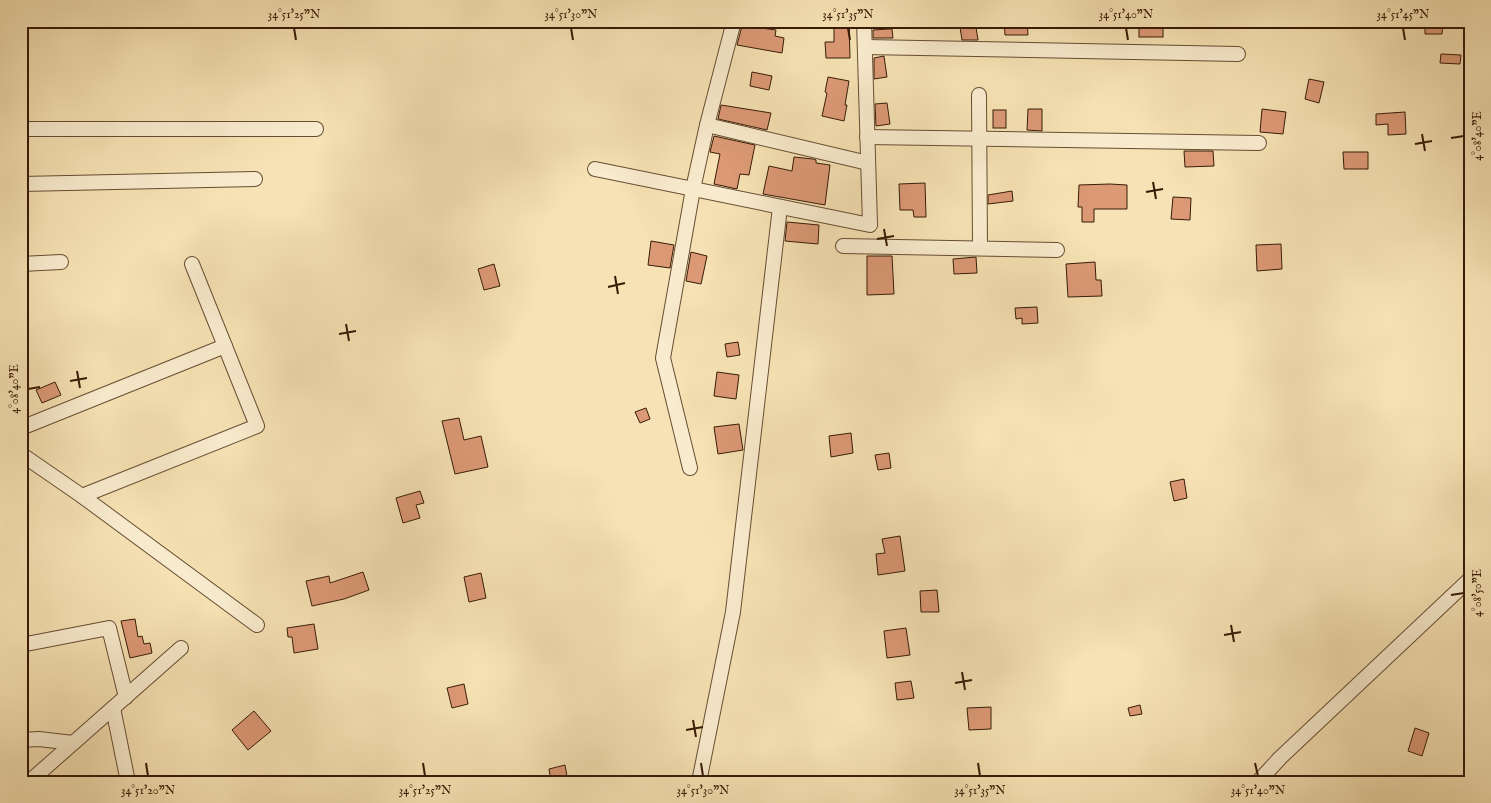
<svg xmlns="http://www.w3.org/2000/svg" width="1491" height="803" font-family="'IM FELL English',serif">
<rect width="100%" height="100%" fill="#f6e2b4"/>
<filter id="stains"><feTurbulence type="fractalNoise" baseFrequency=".004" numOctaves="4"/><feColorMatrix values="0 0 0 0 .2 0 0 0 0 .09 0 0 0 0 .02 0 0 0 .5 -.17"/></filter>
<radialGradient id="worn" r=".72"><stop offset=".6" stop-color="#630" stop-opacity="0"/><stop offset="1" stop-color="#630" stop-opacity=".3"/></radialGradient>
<!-- building -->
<g fill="#dc9976" stroke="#371b06">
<polygon points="834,21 849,21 850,58 826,58 825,42 834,42"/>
<polygon points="959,21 975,21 978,40 962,40"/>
<polygon points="1004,21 1027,21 1028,35 1005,35"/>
<rect x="1139" y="21" width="24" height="16"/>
<polygon points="1425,21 1443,21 1442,34 1425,34"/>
<polygon points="743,22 755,24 754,27 776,30 775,36 784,38 782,53 737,45"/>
<polygon points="889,29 892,29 893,38 873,38 873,30"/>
<polygon points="1441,54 1461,55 1460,64 1440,63"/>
<polygon points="884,56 887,77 874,79 874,58"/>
<polygon points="752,72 772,76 769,90 750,86"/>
<polygon points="828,77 849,81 845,105 847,105 844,121 822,116 827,93 825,92"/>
<polygon points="1309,79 1324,82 1319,103 1305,99"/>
<polygon points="887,103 890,124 876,126 875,104"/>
<polygon points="721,105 771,113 767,130 718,119"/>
<polygon points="1028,109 1042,109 1042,131 1027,130"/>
<polygon points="1262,109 1286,112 1283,134 1260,132"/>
<rect x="993" y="110" width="13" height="18"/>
<polygon points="1405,112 1406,134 1388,135 1388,124 1376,125 1376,114"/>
<polygon points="714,136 755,145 749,175 740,174 737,189 714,184 720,154 710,152"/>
<polygon points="1184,151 1213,151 1214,166 1185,167"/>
<polygon points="1343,152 1368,152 1368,169 1344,169"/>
<polygon points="794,157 813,159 816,160 816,163 830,165 825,205 763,194 769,166 792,171"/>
<polygon points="925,183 926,217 914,217 913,210 900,210 899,184"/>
<polygon points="1110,184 1127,185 1127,209 1094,209 1094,222 1082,222 1082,207 1078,207 1079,185"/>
<polygon points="1012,191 1013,201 988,204 988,195"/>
<polygon points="1173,197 1191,198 1190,220 1171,219"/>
<polygon points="787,222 819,225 818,244 785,241"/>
<polygon points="651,241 674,245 670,268 648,265"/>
<polygon points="1281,244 1282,269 1257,271 1256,245"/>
<polygon points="691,252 707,256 701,284 686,281"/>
<polygon points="867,256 892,256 894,294 867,295"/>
<polygon points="976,257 977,273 954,274 953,259"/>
<polygon points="1095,262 1096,280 1101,280 1102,296 1068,297 1066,264"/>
<polygon points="494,264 500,286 484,290 478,269"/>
<polygon points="1037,307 1038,323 1022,324 1022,318 1016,319 1015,308"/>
<polygon points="738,342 740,355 727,357 725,344"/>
<polygon points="717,372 739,375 736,399 714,396"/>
<polygon points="55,382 61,395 42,403 36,390"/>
<polygon points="646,408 650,419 640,423 635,412"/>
<polygon points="459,418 464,440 481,436 488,467 455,474 442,421"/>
<polygon points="739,424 743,450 718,454 714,427"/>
<polygon points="851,433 853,453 831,457 829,436"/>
<polygon points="889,453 891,468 878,470 875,455"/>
<polygon points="1184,479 1187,498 1174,501 1170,482"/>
<polygon points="420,491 424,503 416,505 420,518 403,523 396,498"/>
<polygon points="900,536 905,571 878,575 876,554 885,553 882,539"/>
<polygon points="363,572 369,590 344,599 312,606 306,581 329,576 330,583"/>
<polygon points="481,573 486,598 469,602 464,577"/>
<polygon points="937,590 939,612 921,612 920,591"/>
<polygon points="135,619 138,637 142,636 144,644 150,643 152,653 130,658 121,621"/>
<polygon points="314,624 318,649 294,653 292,637 288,637 287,628"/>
<polygon points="906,628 910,655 887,658 884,631"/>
<polygon points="911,681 914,698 897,700 895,683"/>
<polygon points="464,684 468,704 452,708 447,688"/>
<polygon points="1140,705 1142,714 1130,716 1128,708"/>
<polygon points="991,707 991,729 969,730 967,708"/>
<polygon points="254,711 271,731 248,750 232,730"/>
<polygon points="1415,728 1429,733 1422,756 1408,751"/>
<polygon points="565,765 568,782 551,782 549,769"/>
</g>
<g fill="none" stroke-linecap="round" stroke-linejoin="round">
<defs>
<g id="minor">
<polyline points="865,47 1238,54"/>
<polyline points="979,95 980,248"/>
<polyline points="707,125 868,163"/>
<polyline points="21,129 316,129"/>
<polyline points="867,137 1259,143"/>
<polyline points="595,169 870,225 864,21"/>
<polyline points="21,184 255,179"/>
<polyline points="843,246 1057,250"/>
<polyline points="21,264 61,262"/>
<polyline points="21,428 225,346"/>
<polyline points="21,454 82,496 257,625"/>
<polyline points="690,468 663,358 693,189 707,125 734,21"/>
<polyline points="82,496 257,426 192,264"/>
<polyline points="21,645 109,628 126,697"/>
<polyline points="113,708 128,782"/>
<polyline points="21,740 39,739 73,743"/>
<polyline points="29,782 181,648"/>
<polyline points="699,782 733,612 780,207"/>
<polyline points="1258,782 1280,758 1470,579"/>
</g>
</defs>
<!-- minor casing -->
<use href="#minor" stroke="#674d32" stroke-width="16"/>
<!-- minor -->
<use href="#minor" stroke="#f9ecce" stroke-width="14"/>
</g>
<!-- ticks -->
<path fill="none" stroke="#371b06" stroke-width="2" d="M294 28 296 40M571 28 573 40M848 28 850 40M1126 28 1128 40M1403 28 1405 40M1422 134 1425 151M1451 138 1464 136M1415 144 1432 141M1153 182 1156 199M1146 192 1163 189M884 229 887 246M877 239 894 236M615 276 618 294M608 287 625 283M346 324 349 341M339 334 356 331M77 371 80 388M70 381 87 378M28 389 40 387M1451 595 1464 593M1231 625 1234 642M1224 635 1241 632M962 672 965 690M955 683 972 680M693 720 696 737M686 730 703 727M146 763 148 776M423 763 425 776M701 763 703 776M978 763 980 776M1255 763 1258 776"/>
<!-- margin -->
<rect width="1491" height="803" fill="none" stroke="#f6e2b4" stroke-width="55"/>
<rect x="28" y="28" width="1436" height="748" fill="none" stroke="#371b06" stroke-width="2"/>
<g font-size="12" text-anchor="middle" fill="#371b06">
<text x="294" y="18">34°51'25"N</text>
<text x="571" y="18">34°51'30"N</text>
<text x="848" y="18">34°51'35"N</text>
<text x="1126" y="18">34°51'40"N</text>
<text x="1403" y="18">34°51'45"N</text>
<text transform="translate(1477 136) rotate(-90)" y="4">4°08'40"E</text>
<text transform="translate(14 389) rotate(-90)" y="4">4°08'40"E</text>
<text transform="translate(1477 593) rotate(-90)" y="4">4°08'50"E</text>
<text x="148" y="794">34°51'20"N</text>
<text x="425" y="794">34°51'25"N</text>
<text x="703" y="794">34°51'30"N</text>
<text x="980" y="794">34°51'35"N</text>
<text x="1258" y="794">34°51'40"N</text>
</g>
<rect width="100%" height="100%" filter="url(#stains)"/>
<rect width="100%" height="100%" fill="url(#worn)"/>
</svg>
